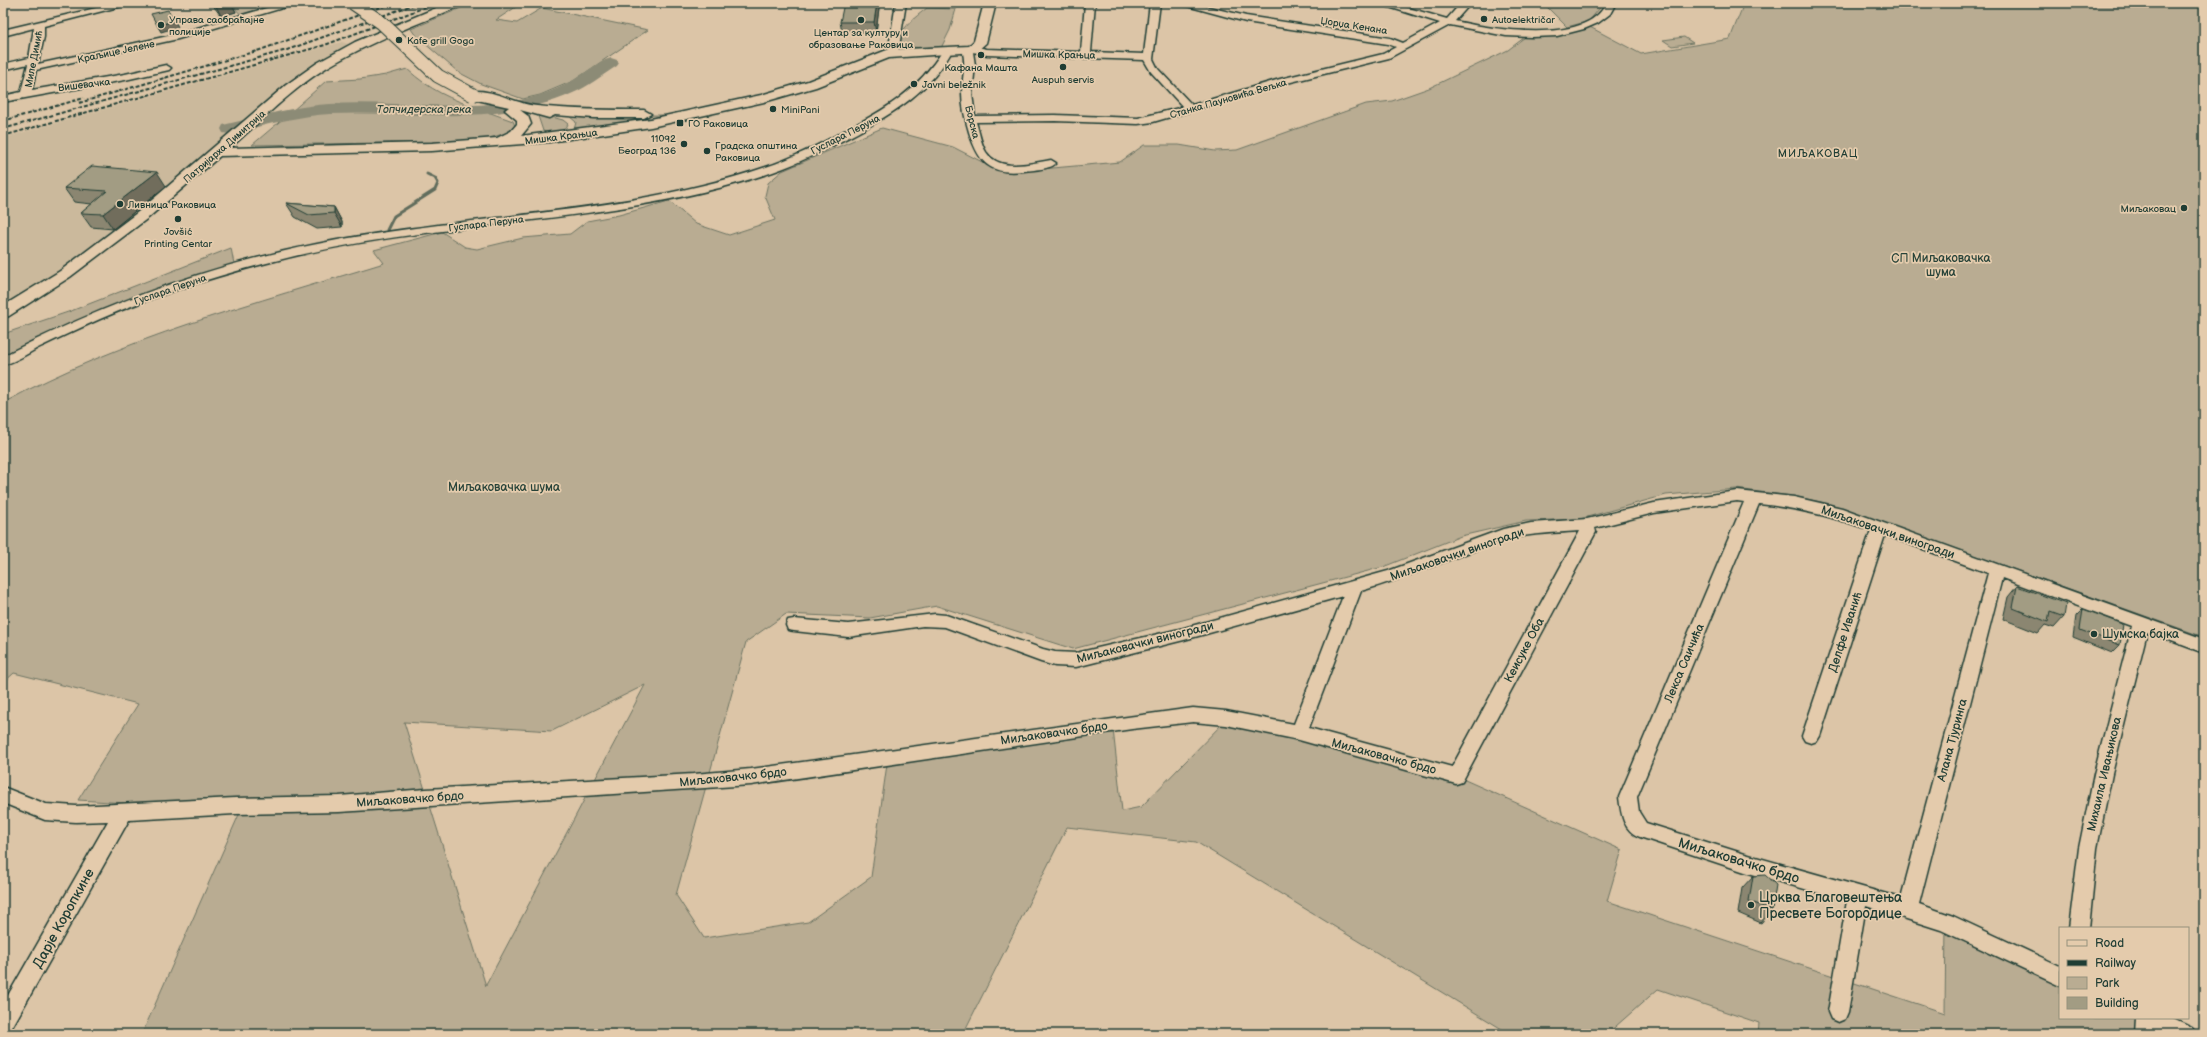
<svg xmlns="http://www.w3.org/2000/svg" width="2207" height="1037" font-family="'Balsamiq Sans',sans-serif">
<rect width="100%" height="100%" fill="#dcc5a7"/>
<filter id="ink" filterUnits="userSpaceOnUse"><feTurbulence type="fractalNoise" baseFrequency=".025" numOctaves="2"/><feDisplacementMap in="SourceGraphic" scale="8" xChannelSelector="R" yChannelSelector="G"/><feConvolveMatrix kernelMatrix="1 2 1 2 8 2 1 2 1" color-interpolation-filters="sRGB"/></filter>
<g filter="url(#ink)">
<!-- built -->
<polygon fill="#cbb99c" points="342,42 348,44 301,76 125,224 3,308 3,138"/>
<!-- green -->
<g fill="#b9ac92" stroke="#6c7463" fill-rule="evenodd">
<polygon points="239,3 251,5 268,3 273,9 243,17 232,5"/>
<polygon points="473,3 522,3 496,20 517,23 542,8 648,30 573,81 540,95 523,99 481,84 458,72 416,36 411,29"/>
<polygon points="1557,3 1604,3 1589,21 1567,27 1547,7 1560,6"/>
<path d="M1744 3H2204V637L1831 504 1792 496 1736 489 1666 495 1580 519 1526 521 1461 536 1383 567 1073 649 937 606 870 618 786 614 746 642 676 895 704 938 808 922 871 877 888 757 1113 729 1122 811 1141 807 1226 720 1456 776 1622 850 1607 901 1945 1013 1946 923 2060 975V1018H2156L2191 1034H1758L1759 1023 1658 989 1607 1034H1510L1196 842 1067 827 963 1034H142L241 810 78 800 138 704 14 673 3 683V403C122 338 255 303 384 263L374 250 442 232 465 247 477 249 523 238 570 234 587 221 619 215 669 201 696 224 729 235 775 220 765 196 768 183 782 171 882 128 953 147 994 168 1008 172 1120 162 1144 145H1179L1215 151 1237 150 1366 104 1392 101 1429 88 1508 50 1525 37 1569 33 1588 26 1641 54 1730 39ZM645 685 486 985V986L404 722 552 731Z"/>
<path d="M927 8 956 9 950 30 941 48 900 47 897 44C901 28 914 18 927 8Z"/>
<polygon points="1684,37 1693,43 1672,46 1663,40"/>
<path d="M407 69C430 90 450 99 480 109L343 108 291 112 326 81 360 79 386 75Z"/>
<polygon points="329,111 485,111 513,121 515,126 506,133 490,138 443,142 252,145 285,117"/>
<path d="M537 113 563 120 568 124C565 134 551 135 543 131Z"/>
<polygon points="569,116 664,115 664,116 574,130 576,122"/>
<path d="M231 248 234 264C156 290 76 316 3 356V335L9 332 71 311Z"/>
</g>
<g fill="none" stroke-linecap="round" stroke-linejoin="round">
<!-- stream -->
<polyline stroke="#606c5c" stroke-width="3" points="387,230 394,216 435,190 438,183 435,178 427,174"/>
<!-- river -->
<path fill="#8c8b76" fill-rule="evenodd" d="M611 58 617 60 619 63 617 66C602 75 588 87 573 93 495 128 412 110 330 114 296 116 262 126 229 134L223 133 221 129 223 125C258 117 294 106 330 104 390 101 449 110 509 102 530 99 553 92 572 81 584 74 597 62 611 58Z"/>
<defs>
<g id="minor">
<polygon points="117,3 134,3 44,26 44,37 38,64 173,35 284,3 299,3 178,39 36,70 32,90 125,74 166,65 171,68 169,70 125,80 3,102 3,96 21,92 28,64 3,70 3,64 29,58 34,28 3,36 3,30"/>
<polygon points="896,3 906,3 898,53 893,56 888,53"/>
<path d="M1085 3H1095L1091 52 1144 54 1150 3H1160L1153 59 1158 69 1192 105 1280 79 1383 54 1396 47 1388 44 1246 22 1176 3H1192L1246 16 1390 38 1403 43 1440 23 1376 3H1391L1447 19 1461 3H1471L1455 21C1490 29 1588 46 1606 3H1616L1610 14 1598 23 1584 29 1557 36 1532 37 1506 36 1450 25 1389 58 1287 83 1153 122 1138 124 1055 121 976 122C979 131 981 144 986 152 1000 173 1031 163 1051 160L1056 163C1052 169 1032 170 1024 171 989 175 979 163 969 132 965 119 962 106 962 93 962 78 967 64 962 50L972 46 987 49 1081 52ZM973 52 987 55 1144 60 1151 72 1183 107 1138 118 1055 115 975 116 972 94 975 65Z"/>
<path d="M947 48 952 51C931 90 895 112 857 133 830 147 802 162 773 172 612 227 438 218 275 261 215 276 156 295 100 319 80 328 60 337 40 347 28 353 16 362 3 365V356C103 305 207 266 317 244 465 214 622 216 766 167 793 158 819 145 844 131 887 109 917 91 944 49Z"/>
<path d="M1737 491 1794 497 1842 508 2204 639V653L2147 632 2112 774 2097 848 2089 928H2069L2079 848 2094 774 2132 626 2002 578 1919 904 1953 916 2060 966V986L1941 930 1866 906 1848 1012 1845 1019 1838 1022 1831 1019 1828 1012 1847 901 1745 872 1640 837C1623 831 1621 813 1619 797L1744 502 1737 501 1654 513 1595 528 1596 532 1462 782 1456 784 1299 740 1226 725 1193 722 1132 729 751 785 339 812 235 814 129 820 10 1031 3 1034V1004L108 821 76 822 45 820 3 803V787L46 804 76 806 235 798 339 796 426 789 694 774 751 769 1193 708 1226 711 1294 724 1343 596 1184 640 1076 667 1055 666 1041 662 945 627 923 626 848 637 794 631 788 630 786 625 788 620 794 619 848 624 935 614 946 615 1043 649 1055 652 1076 653 1184 628 1388 571 1503 529 1531 523 1587 519 1654 503ZM1759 504C1798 508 1834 517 1871 530L1802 736 1805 741 1811 743 1817 741 1820 736 1885 535 1988 573 1901 898 1745 854 1646 823 1639 812 1637 797ZM1580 531 1452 767 1309 728 1361 591C1410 577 1456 555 1505 540 1529 533 1555 533 1580 531Z"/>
<polygon points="2135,1018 2173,1018 2192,1027 2195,1034 2161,1034 2155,1031 2154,1034 2134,1034"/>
</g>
<path id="major" d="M448 3H464L462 5C416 25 369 42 326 68 291 90 261 121 230 148L432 143 497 138 511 131 517 124V120L505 110 509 107 468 98 467 95 468 92C491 87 515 104 537 106 572 110 608 110 644 110L651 114 644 118H594L555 115 549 118 520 110 528 116 531 124 521 136 651 119 761 95 808 81 887 50 969 46 974 41 984 3H996L986 43 976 52 889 58 816 87 764 102 651 127 549 142 432 151 220 156 148 218 70 277 9 316 3 318V306L60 271 138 212 286 85 317 63 355 42Z"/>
</defs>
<!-- minor casing -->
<use href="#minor" stroke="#1f3d34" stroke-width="3"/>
<!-- major casing -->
<use href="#major" stroke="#1f3d34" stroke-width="3"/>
<!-- minor -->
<use href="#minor" fill="#e4cbac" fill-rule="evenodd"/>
<!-- major -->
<use href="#major" fill="#e4cbac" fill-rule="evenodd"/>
<!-- rail -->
<g stroke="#1f3d34" stroke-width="2" stroke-dasharray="4 2" stroke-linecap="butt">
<polyline points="79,103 260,50 393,3"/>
<polyline points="3,121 84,98"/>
<polyline points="3,129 287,50 418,3"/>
<polyline points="3,136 325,45 436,3"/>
</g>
<defs>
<polyline id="major-bridge" points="353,3 382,23 438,76 473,95"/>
</defs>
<!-- major-bridge casing -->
<use href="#major-bridge" stroke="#1f3d34" stroke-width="15" stroke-linecap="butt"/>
<!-- major-bridge -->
<use href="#major-bridge" stroke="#e4cbac" stroke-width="13"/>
</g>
<!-- wall -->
<g fill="#8b8671" stroke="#1f3d34">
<polygon points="211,3 231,3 236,12 221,16"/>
<polygon points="879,8 876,32 842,32 840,22"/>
<polygon points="166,186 113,229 91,227 81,213 92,204 74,202 64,188"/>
<polygon points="286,203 334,207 342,222 342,227 317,229 295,217"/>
<polygon points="2017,586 2064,617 2054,628 2045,625 2038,633 2003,619 2008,597"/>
<polygon points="2083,609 2120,645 2112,653 2073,637 2076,616"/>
<polygon points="1753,876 1772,910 1761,923 1738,913 1742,888"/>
</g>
<!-- shaded-wall -->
<g fill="#716d5c" stroke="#1f3d34">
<polygon points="226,3 231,3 236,12 221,16 216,6"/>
<polygon points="877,3 878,3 879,8 876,32 874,22"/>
<polygon points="175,21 178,27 161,32 157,25"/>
<polygon points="157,172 166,186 113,229 103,214"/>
<polygon points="334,207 342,222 342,227 334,213"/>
</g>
<!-- building -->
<g fill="#a29c83" stroke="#1f3d34">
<polygon points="214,3 226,3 216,6"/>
<polygon points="844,3 877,3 874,22 840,22"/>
<polygon points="168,10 175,21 157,25 151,14"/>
<polygon points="92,166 157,172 103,214 81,213 107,191 64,188"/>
<polygon points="286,203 334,207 334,213 309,215"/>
<polygon points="2017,586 2066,604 2064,617 2050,612 2048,622 2013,608"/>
<polygon points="2083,609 2123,624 2120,645 2080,630"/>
<polygon points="1765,875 1776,885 1772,910 1749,901 1753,876"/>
</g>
</g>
<!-- markers -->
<g fill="#1f3d34" stroke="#e4cbac" stroke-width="1.5">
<circle cx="1484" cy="19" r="4"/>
<circle cx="861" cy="20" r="4"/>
<circle cx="161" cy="25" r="4"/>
<circle cx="399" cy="40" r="4"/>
<circle cx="981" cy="55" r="4"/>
<circle cx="1063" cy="67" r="4"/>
<circle cx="914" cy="84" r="4"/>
<circle cx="773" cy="109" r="4"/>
<rect x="676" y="119" width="8" height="8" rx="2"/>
<circle cx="684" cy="144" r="4"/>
<circle cx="707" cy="151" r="4"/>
<circle cx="120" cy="204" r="4"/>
<circle cx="2184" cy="208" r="4"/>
<circle cx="178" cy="219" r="4"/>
<circle cx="2094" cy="634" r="4"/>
<circle cx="1751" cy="905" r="4"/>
</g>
<g text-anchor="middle" stroke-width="3.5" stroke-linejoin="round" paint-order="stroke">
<!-- far-poi labels -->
<g font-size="10" fill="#1f3d34" stroke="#e4cbac" text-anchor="start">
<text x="169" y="23">Управа саобраћајне<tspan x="169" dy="12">полиције</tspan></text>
<text x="1492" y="23">Autoelektričar</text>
<text x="861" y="36" text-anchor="middle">Центар за културу и<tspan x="861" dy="12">образовање Раковица</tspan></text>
<text x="407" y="44">Kafe grill Goga</text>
<text x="981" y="71" text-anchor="middle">Кафана Машта</text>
<text x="1063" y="83" text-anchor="middle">Auspuh servis</text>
<text x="922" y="88">Javni beležnik</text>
<text x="781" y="113">MiniPani</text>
<text x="688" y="127">ГО Раковица</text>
<text x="676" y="142" text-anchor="end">11092<tspan x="676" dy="12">Београд 136</tspan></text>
<text x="715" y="149">Градска општина<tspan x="715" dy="12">Раковица</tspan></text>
<text x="128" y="208">Ливница Раковица</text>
<text x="2176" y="212" text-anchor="end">Миљаковац</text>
<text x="178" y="235" text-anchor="middle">Jovšić<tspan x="178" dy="12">Printing Centar</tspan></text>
</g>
<!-- far-street labels -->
<g font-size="10" fill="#1f3d34" stroke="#e4cbac">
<text transform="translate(1354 25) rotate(9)" y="4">Џорџа Кенана</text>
<text transform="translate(116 51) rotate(-12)" y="4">Краљице Јелене</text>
<text transform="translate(1059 54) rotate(1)" y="4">Мишка Крањца</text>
<text transform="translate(33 59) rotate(-79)" y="4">Миле Димић</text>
<text transform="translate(84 84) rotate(-7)" y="4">Вишевачка</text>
<text transform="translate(1228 98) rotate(-16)" y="4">Станка Пауновића Вељка</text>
<text transform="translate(973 122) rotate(76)" y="4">Борска</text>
<text transform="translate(845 134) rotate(-27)" y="4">Гуслара Перуна</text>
<text transform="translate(561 136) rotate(-7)" y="4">Мишка Крањца</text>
<text transform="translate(224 146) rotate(-41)" y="4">Патријарха Димитрија</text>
<text transform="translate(486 223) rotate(-7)" y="4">Гуслара Перуна</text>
<text transform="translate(170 289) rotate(-19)" y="4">Гуслара Перуна</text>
</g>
<!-- far-water labels -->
<g font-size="11" font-style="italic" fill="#2a453b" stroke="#e4cbac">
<text x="424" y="113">Топчидерска река</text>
</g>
<!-- far-neighbourhood labels -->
<g font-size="11" letter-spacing="1" fill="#1f3d34" stroke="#e4cbac">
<text x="1818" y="157">МИЉАКОВАЦ</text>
</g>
<!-- park labels -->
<g font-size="12" fill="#274339" stroke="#e4cbac">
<text x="1941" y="262">СП Миљаковачка<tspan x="1941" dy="14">шума</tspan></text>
<text x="504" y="491">Миљаковачка шума</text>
</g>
<!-- street labels -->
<g font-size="12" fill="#1f3d34" stroke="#e4cbac">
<text transform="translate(1888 532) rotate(19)" y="4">Миљаковачки виногради</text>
<text transform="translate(1457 554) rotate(-19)" y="4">Миљаковачки виногради</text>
<text transform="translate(1845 632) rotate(-72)" y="4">Делфе Иванић</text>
<text transform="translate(1145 642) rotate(-14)" y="4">Миљаковачки виногради</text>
<text transform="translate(1524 650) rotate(-62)" y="4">Кеисуке Оба</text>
<text transform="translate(1684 663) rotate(-67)" y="4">Лекса Саичића</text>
<text transform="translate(1054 733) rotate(-8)" y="4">Миљаковачко брдо</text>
<text transform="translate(1952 740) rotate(-75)" y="4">Алана Тјуринга</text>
<text transform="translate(1384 756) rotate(15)" y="4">Миљаковачко брдо</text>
<text transform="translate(2104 774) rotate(-77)" y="4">Михаила Ивањикова</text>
<text transform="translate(733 777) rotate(-6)" y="4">Миљаковачко брдо</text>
<text transform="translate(410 799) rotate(-4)" y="4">Миљаковачко брдо</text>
</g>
<!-- poi labels -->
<g font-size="12" fill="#1f3d34" stroke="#e4cbac" text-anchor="start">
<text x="2102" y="638">Шумска бајка</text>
</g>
<!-- near-street labels -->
<g font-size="14" fill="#1f3d34" stroke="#e4cbac">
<text transform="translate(1739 860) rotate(17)" y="5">Миљаковачко брдо</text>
<text transform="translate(63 918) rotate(-61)" y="5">Дарје Коропкине</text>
</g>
<!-- near-poi labels -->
<g font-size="14" fill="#1f3d34" stroke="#e4cbac" text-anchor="start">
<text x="1759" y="902">Црква Благовештења<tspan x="1759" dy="16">Пресвете Богородице</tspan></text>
</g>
</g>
<!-- margin -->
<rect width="2207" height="1037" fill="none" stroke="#e4cbac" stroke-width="16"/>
<rect x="8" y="8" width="2191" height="1021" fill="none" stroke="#1f3d34" stroke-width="1.5" filter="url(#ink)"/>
<!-- legend -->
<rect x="2059" y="927" width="130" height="92" fill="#e4cbac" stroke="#95927c"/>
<rect x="2067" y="940" width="20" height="6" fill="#e4cbac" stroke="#95927c"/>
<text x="2095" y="947" font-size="12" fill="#1f3d34">Road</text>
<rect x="2067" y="960" width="20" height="6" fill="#1f3d34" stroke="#95927c"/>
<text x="2095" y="967" font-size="12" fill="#1f3d34">Railway</text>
<rect x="2067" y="977" width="20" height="12" fill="#b9ac92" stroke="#95927c"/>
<text x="2095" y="987" font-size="12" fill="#1f3d34">Park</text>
<rect x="2067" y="997" width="20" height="12" fill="#a29c83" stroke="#95927c"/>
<text x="2095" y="1007" font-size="12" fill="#1f3d34">Building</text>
</svg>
